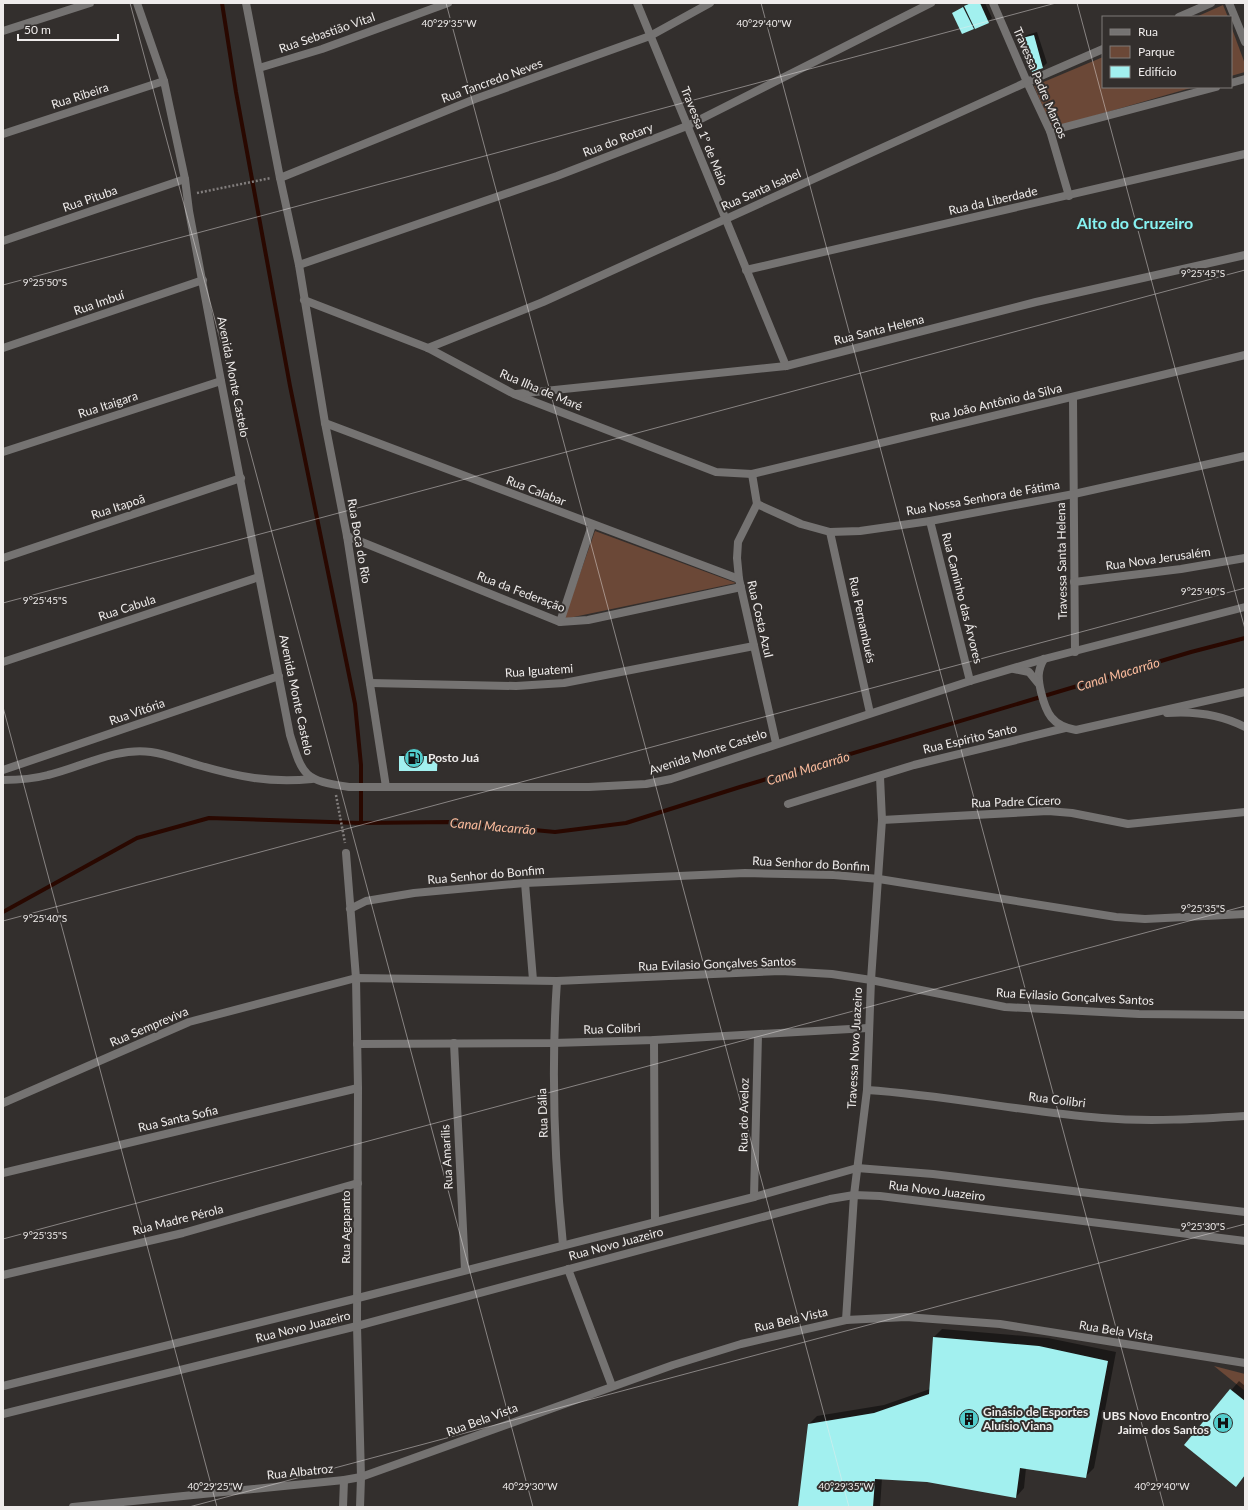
<svg xmlns="http://www.w3.org/2000/svg" width="1248" height="1510" font-family="Lato,sans-serif">
<rect width="100%" height="100%" fill="#332f2d"/>
<!-- green -->
<g fill="#6b4837">
<polygon points="1223,5 1228,17 1196,17"/>
<polygon points="1231,26 1245,64 1245,72 1231,76"/>
<polygon points="1103,57 1103,87 1194,87 1052,128 1034,86"/>
<polygon points="595,531 736,583 564,619"/>
<polygon points="1214,1366 1245,1374 1245,1391"/>
</g>
<!-- shadow -->
<g fill="#0007">
<polygon points="969,3 985,3 992,18 988,22 973,28 953,13"/>
<polygon points="1037,32 1047,63 1043,67 1033,70 1023,39 1027,35"/>
<polygon points="402,754 439,755 438,769 437,770 400,756"/>
<polygon points="942,1329 1048,1338 1116,1352 1094,1468 1085,1477 1026,1468 1024,1488 1016,1497 927,1481 882,1478 880,1507 799,1507 809,1424 817,1416 884,1405 930,1389 934,1337"/>
<polygon points="1239,1381 1245,1386 1245,1476 1236,1485 1185,1445"/>
</g>
<g fill="none" stroke-linecap="round" stroke-linejoin="round">
<!-- stream -->
<g stroke="#290800" stroke-width="4">
<polyline points="222,3 236,92 290,386 355,704 361,765 361,823"/>
<polyline points="3,912 137,838 209,818 361,823 450,822 555,832 626,823 740,787 1191,652 1245,638"/>
</g>
</g>
<!-- building -->
<g fill="#a2f0ef">
<polygon points="971,3 980,3 989,23 975,29 964,6"/>
<polygon points="963,7 974,29 962,34 952,13"/>
<polygon points="1034,35 1043,68 1032,72 1022,38"/>
<polygon points="399,756 438,756 437,771 399,771"/>
<polygon points="933,1337 1039,1346 1108,1361 1086,1478 1020,1468 1016,1498 927,1482 875,1479 873,1507 798,1507 808,1424 874,1413 929,1394"/>
<polygon points="1230,1389 1245,1401 1245,1475 1236,1487 1184,1445"/>
</g>
<g fill="none" stroke-linecap="round" stroke-linejoin="round">
<!-- path -->
<g stroke="#827e7d" stroke-width="2.5" stroke-dasharray="2 2" stroke-linecap="butt">
<polyline points="197,193 271,178"/>
<polyline points="336,795 345,843"/>
</g>
<!-- minor -->
<g stroke="#757372" stroke-width="8">
<polyline points="246,3 280,178 299,265 325,423 347,536 386,787"/>
<polyline points="637,3 786,366"/>
<polyline points="1229,3 1245,42"/>
<polyline points="3,31 90,3"/>
<polyline points="259,68 322,49 448,3"/>
<polyline points="1231,83 1245,79"/>
<polyline points="1050,131 1216,87"/>
<polyline points="3,134 164,81"/>
<polyline points="280,178 475,99 650,36 710,3"/>
<polyline points="3,241 185,179"/>
<polyline points="299,265 557,176 687,126 931,3"/>
<polyline points="746,270 1245,154"/>
<polyline points="304,300 428,348 514,394 716,472 752,474 1245,355"/>
<polyline points="3,348 203,280"/>
<polyline points="428,348 543,302 1027,82 1050,131 1069,196"/>
<polyline points="516,394 786,366 1036,302 1245,255"/>
<polyline points="1073,398 1075,652"/>
<polyline points="325,423 739,579"/>
<polyline points="3,452 221,381"/>
<polyline points="752,474 757,504 801,524 830,532 860,531 930,521 1074,494 1245,456"/>
<polyline points="757,504 738,542 737,558 739,579 776,743"/>
<polyline points="930,521 970,681"/>
<polyline points="830,532 870,713"/>
<polyline points="347,536 560,622 588,620 741,587"/>
<polyline points="3,558 241,478"/>
<polyline points="1074,582 1181,569 1245,558"/>
<polyline points="560,622 592,525"/>
<polyline points="3,662 259,577"/>
<polyline points="370,683 516,686 564,683 754,646"/>
<polyline points="3,770 279,676"/>
<path d="M3 780C18 780 33 779 48 775 82 767 116 747 151 752 167 754 183 761 198 765 239 777 269 783 312 779"/>
<polyline points="788,804 914,765 1065,728"/>
<polyline points="882,820 1048,811 1072,813 1128,824 1245,812"/>
<polyline points="346,853 356,978 358,1088 357,1326 361,1477 360,1507"/>
<polyline points="525,883 533,980"/>
<polyline points="350,909 366,901 414,893 525,883 745,873 834,875 879,879 1116,917 1145,919 1245,914"/>
<path d="M557 981C551 1069 554 1157 563 1245"/>
<polyline points="654,1040 655,1221"/>
<polyline points="454,1043 465,1270"/>
<polyline points="357,1044 553,1043 654,1040 868,1028"/>
<path d="M867 1090C946 1095 1023 1112 1102 1118 1149 1122 1198 1119 1245 1116"/>
<polyline points="3,1103 189,1022 356,978 557,981 781,971 832,974 871,980 1005,1007 1139,1014 1245,1015"/>
<polyline points="3,1173 358,1088"/>
<polyline points="754,1197 758,1035"/>
<polyline points="568,1269 612,1386"/>
<polyline points="3,1275 183,1233 358,1183"/>
<polyline points="846,1320 854,1195 867,1090 871,980 882,820 880,777"/>
<polyline points="73,1507 344,1480 361,1477 673,1365 741,1344 846,1320 906,1317 1000,1324 1245,1363"/>
<polyline points="343,1507 344,1480"/>
</g>
<!-- tertiary -->
<g stroke="#757372" stroke-width="8">
<path d="M137 3 164 81 185 179 189 211 221 381 290 735C303 777 304 780 349 787H589L646 784 671 779 970 681 1044 659 1245 607"/>
<polyline points="993,3 1027,82 1103,49"/>
<polyline points="1179,17 1211,3"/>
<path d="M1044 659C1037 671 1038 679 1041 692 1046 713 1052 726 1076 730L1245 692"/>
<polyline points="1014,669 1029,672 1038,683"/>
<path d="M1167 713C1195 711 1220 714 1245 727"/>
<polyline points="3,1386 358,1298 754,1197 857,1168 933,1174 1245,1212"/>
<polyline points="3,1414 357,1326 830,1199 854,1195 880,1196 1245,1241"/>
</g>
</g>
<!-- ticks -->
<path fill="none" stroke="#efeceb" stroke-width="1" stroke-opacity="0.45" d="M130 3 533 1507M446 3 849 1507M761 3 1164 1507M1077 3 1245 629M3 285 1056 3M3 603 1245 270M3 707 217 1507M3 921 1245 588M3 1239 1245 906M189 1507 1245 1224"/>
<!-- icons -->
<defs>
<symbol id="fuel-disc" viewBox="-11 -11 22 22"><circle r="9.5" fill="#52cdcc" stroke="#332f2d"/><path d="M-5.5-6h7V0h2V4h1.3V-2.5L3-4.5l.8-.8L6-3V5H2.5V1h-1V6h-7ZM-4.2-4.7v3.2H.2V-4.7Z" fill="#111"/></symbol>
<symbol id="building-disc" viewBox="-11 -11 22 22"><circle r="9.5" fill="#52cdcc" stroke="#332f2d"/><path d="M-4-6H4V6H1V3H-1V6H-4ZM-2.5-4.3h1.7v1.8h-1.7ZM.8-4.3h1.7v1.8H.8ZM-2.5-1h1.7V.8h-1.7ZM.8-1h1.7V.8H.8Z" fill="#111"/></symbol>
<symbol id="hospital-disc" viewBox="-11 -11 22 22"><circle r="9.5" fill="#52cdcc" stroke="#332f2d"/><path d="M-5-5h3v3.5h4V-5h3V5h-3V1.5h-4V5h-3Z" fill="#111"/></symbol>
</defs>
<g fill-rule="evenodd">
<use href="#fuel-disc" x="403" y="747" width="22" height="22"/>
<use href="#building-disc" x="958" y="1408" width="22" height="22"/>
<use href="#hospital-disc" x="1212" y="1412" width="22" height="22"/>
</g>
<g text-anchor="middle" stroke-width="4" stroke-linejoin="round" paint-order="stroke">
<!-- street labels -->
<g font-size="12" fill="#efeceb" stroke="#332f2d">
<text transform="translate(327 33) rotate(-19)" y="4">Rua Sebastião Vital</text>
<text transform="translate(492 81) rotate(-20)" y="4">Rua Tancredo Neves</text>
<text transform="translate(1040 83) rotate(67)" y="4">Travessa Padre Marcos</text>
<text transform="translate(80 96) rotate(-18)" y="4">Rua Ribeira</text>
<text transform="translate(704 136) rotate(68)" y="4">Travessa 1º de Maio</text>
<text transform="translate(618 140) rotate(-21)" y="4">Rua do Rotary</text>
<text transform="translate(761 190) rotate(-24)" y="4">Rua Santa Isabel</text>
<text transform="translate(90 199) rotate(-19)" y="4">Rua Pituba</text>
<text transform="translate(993 201) rotate(-13)" y="4">Rua da Liberdade</text>
<text transform="translate(99 303) rotate(-19)" y="4">Rua Imbuí</text>
<text transform="translate(879 330) rotate(-14)" y="4">Rua Santa Helena</text>
<text transform="translate(233 377) rotate(79)" y="4">Avenida Monte Castelo</text>
<text transform="translate(541 390) rotate(23)" y="4">Rua Ilha de Maré</text>
<text transform="translate(996 403) rotate(-13)" y="4">Rua João Antônio da Silva</text>
<text transform="translate(108 405) rotate(-18)" y="4">Rua Itaigara</text>
<text transform="translate(536 491) rotate(21)" y="4">Rua Calabar</text>
<text transform="translate(983 498) rotate(-10)" y="4">Rua Nossa Senhora de Fátima</text>
<text transform="translate(118 507) rotate(-18)" y="4">Rua Itapoã</text>
<text transform="translate(359 541) rotate(80)" y="4">Rua Boca do Rio</text>
<text transform="translate(1158 559) rotate(-8)" y="4">Rua Nova Jerusalém</text>
<text transform="translate(1062 561) rotate(-91)" y="4">Travessa Santa Helena</text>
<text transform="translate(521 592) rotate(21)" y="4">Rua da Federação</text>
<text transform="translate(962 598) rotate(76)" y="4">Rua Caminho das Árvores</text>
<text transform="translate(127 608) rotate(-18)" y="4">Rua Cabula</text>
<text transform="translate(760 619) rotate(77)" y="4">Rua Costa Azul</text>
<text transform="translate(862 620) rotate(78)" y="4">Rua Pernambués</text>
<text transform="translate(539 671) rotate(-4)" y="4">Rua Iguatemi</text>
<text transform="translate(296 695) rotate(78)" y="4">Avenida Monte Castelo</text>
<text transform="translate(137 712) rotate(-19)" y="4">Rua Vitória</text>
<text transform="translate(970 739) rotate(-13)" y="4">Rua Espírito Santo</text>
<text transform="translate(708 752) rotate(-18)" y="4">Avenida Monte Castelo</text>
<text transform="translate(1016 802) rotate(-2)" y="4">Rua Padre Cícero</text>
<text transform="translate(811 864) rotate(3)" y="4">Rua Senhor do Bonfim</text>
<text transform="translate(486 875) rotate(-5)" y="4">Rua Senhor do Bonfim</text>
<text transform="translate(717 964) rotate(-2)" y="4">Rua Evilasio Gonçalves Santos</text>
<text transform="translate(1075 997) rotate(3)" y="4">Rua Evilasio Gonçalves Santos</text>
<text transform="translate(149 1027) rotate(-23)" y="4">Rua Sempreviva</text>
<text transform="translate(612 1029) rotate(-2)" y="4">Rua Colibri</text>
<text transform="translate(855 1048) rotate(-87)" y="4">Travessa Novo Juazeiro</text>
<text transform="translate(1057 1100) rotate(7)" y="4">Rua Colibri</text>
<text transform="translate(543 1113) rotate(-92)" y="4">Rua Dália</text>
<text transform="translate(744 1115) rotate(-89)" y="4">Rua do Aveloz</text>
<text transform="translate(178 1119) rotate(-13)" y="4">Rua Santa Sofia</text>
<text transform="translate(447 1157) rotate(-93)" y="4">Rua Amarílis</text>
<text transform="translate(937 1191) rotate(7)" y="4">Rua Novo Juazeiro</text>
<text transform="translate(178 1220) rotate(-14)" y="4">Rua Madre Pérola</text>
<text transform="translate(346 1227) rotate(-90)" y="4">Rua Agapanto</text>
<text transform="translate(616 1244) rotate(-15)" y="4">Rua Novo Juazeiro</text>
<text transform="translate(791 1320) rotate(-13)" y="4">Rua Bela Vista</text>
<text transform="translate(303 1327) rotate(-14)" y="4">Rua Novo Juazeiro</text>
<text transform="translate(1116 1331) rotate(9)" y="4">Rua Bela Vista</text>
<text transform="translate(482 1420) rotate(-20)" y="4">Rua Bela Vista</text>
<text transform="translate(300 1472) rotate(-6)" y="4">Rua Albatroz</text>
</g>
<!-- poi labels -->
<g font-size="12" font-weight="bold" fill="#efeceb" stroke="#332f2d" text-anchor="start">
<text x="428" y="762">Posto Juá</text>
<text x="983" y="1416">Ginásio de Esportes<tspan x="983" dy="14">Aluísio Viana</tspan></text>
<text x="1209" y="1420" text-anchor="end">UBS Novo Encontro<tspan x="1209" dy="14">Jaime dos Santos</tspan></text>
</g>
<!-- water labels -->
<g font-size="13" font-style="italic" fill="#fcbc9d" stroke="#332f2d">
<text transform="translate(1118 674) rotate(-17)" y="5">Canal Macarrão</text>
<text transform="translate(808 768) rotate(-17)" y="5">Canal Macarrão</text>
<text transform="translate(493 826) rotate(5)" y="5">Canal Macarrão</text>
</g>
<!-- district labels -->
<g font-size="16" font-weight="bold" fill="#87f3f2" stroke="#332f2d">
<text x="1135" y="229">Alto do Cruzeiro</text>
</g>
</g>
<g font-size="10" text-anchor="middle" fill="#efeceb" stroke="#332f2d" stroke-width="4" stroke-linejoin="round" paint-order="stroke">
<text x="449" y="27">40°29'35"W</text>
<text x="764" y="27">40°29'40"W</text>
<text x="1203" y="277">9°25'45"S</text>
<text x="45" y="286">9°25'50"S</text>
<text x="1203" y="595">9°25'40"S</text>
<text x="45" y="604">9°25'45"S</text>
<text x="1203" y="912">9°25'35"S</text>
<text x="45" y="922">9°25'40"S</text>
<text x="1203" y="1230">9°25'30"S</text>
<text x="45" y="1239">9°25'35"S</text>
<text x="215" y="1490">40°29'25"W</text>
<text x="530" y="1490">40°29'30"W</text>
<text x="846" y="1490">40°29'35"W</text>
<text x="1162" y="1490">40°29'40"W</text>
</g>
<!-- border -->
<rect width="1248" height="1510" fill="none" stroke="#efeceb" stroke-width="8"/>
<!-- legend -->
<rect x="1102" y="16" width="130" height="72" fill="#332f2d" stroke="#7e7b79"/>
<rect x="1110" y="29" width="20" height="6" fill="#757372" stroke="#7e7b79"/>
<text x="1138" y="36" font-size="12" fill="#efeceb">Rua</text>
<rect x="1110" y="46" width="20" height="12" fill="#6b4837" stroke="#7e7b79"/>
<text x="1138" y="56" font-size="12" fill="#efeceb">Parque</text>
<rect x="1110" y="66" width="20" height="12" fill="#a2f0ef" stroke="#7e7b79"/>
<text x="1138" y="76" font-size="12" fill="#efeceb">Edifício</text>
<!-- scale -->
<path d="M18 34v6h100v-6" fill="none" stroke="#efeceb" stroke-width="2"/>
<text x="24" y="34" font-size="12" fill="#efeceb" stroke="#332f2d" stroke-width="3" paint-order="stroke">50 m</text>
</svg>
